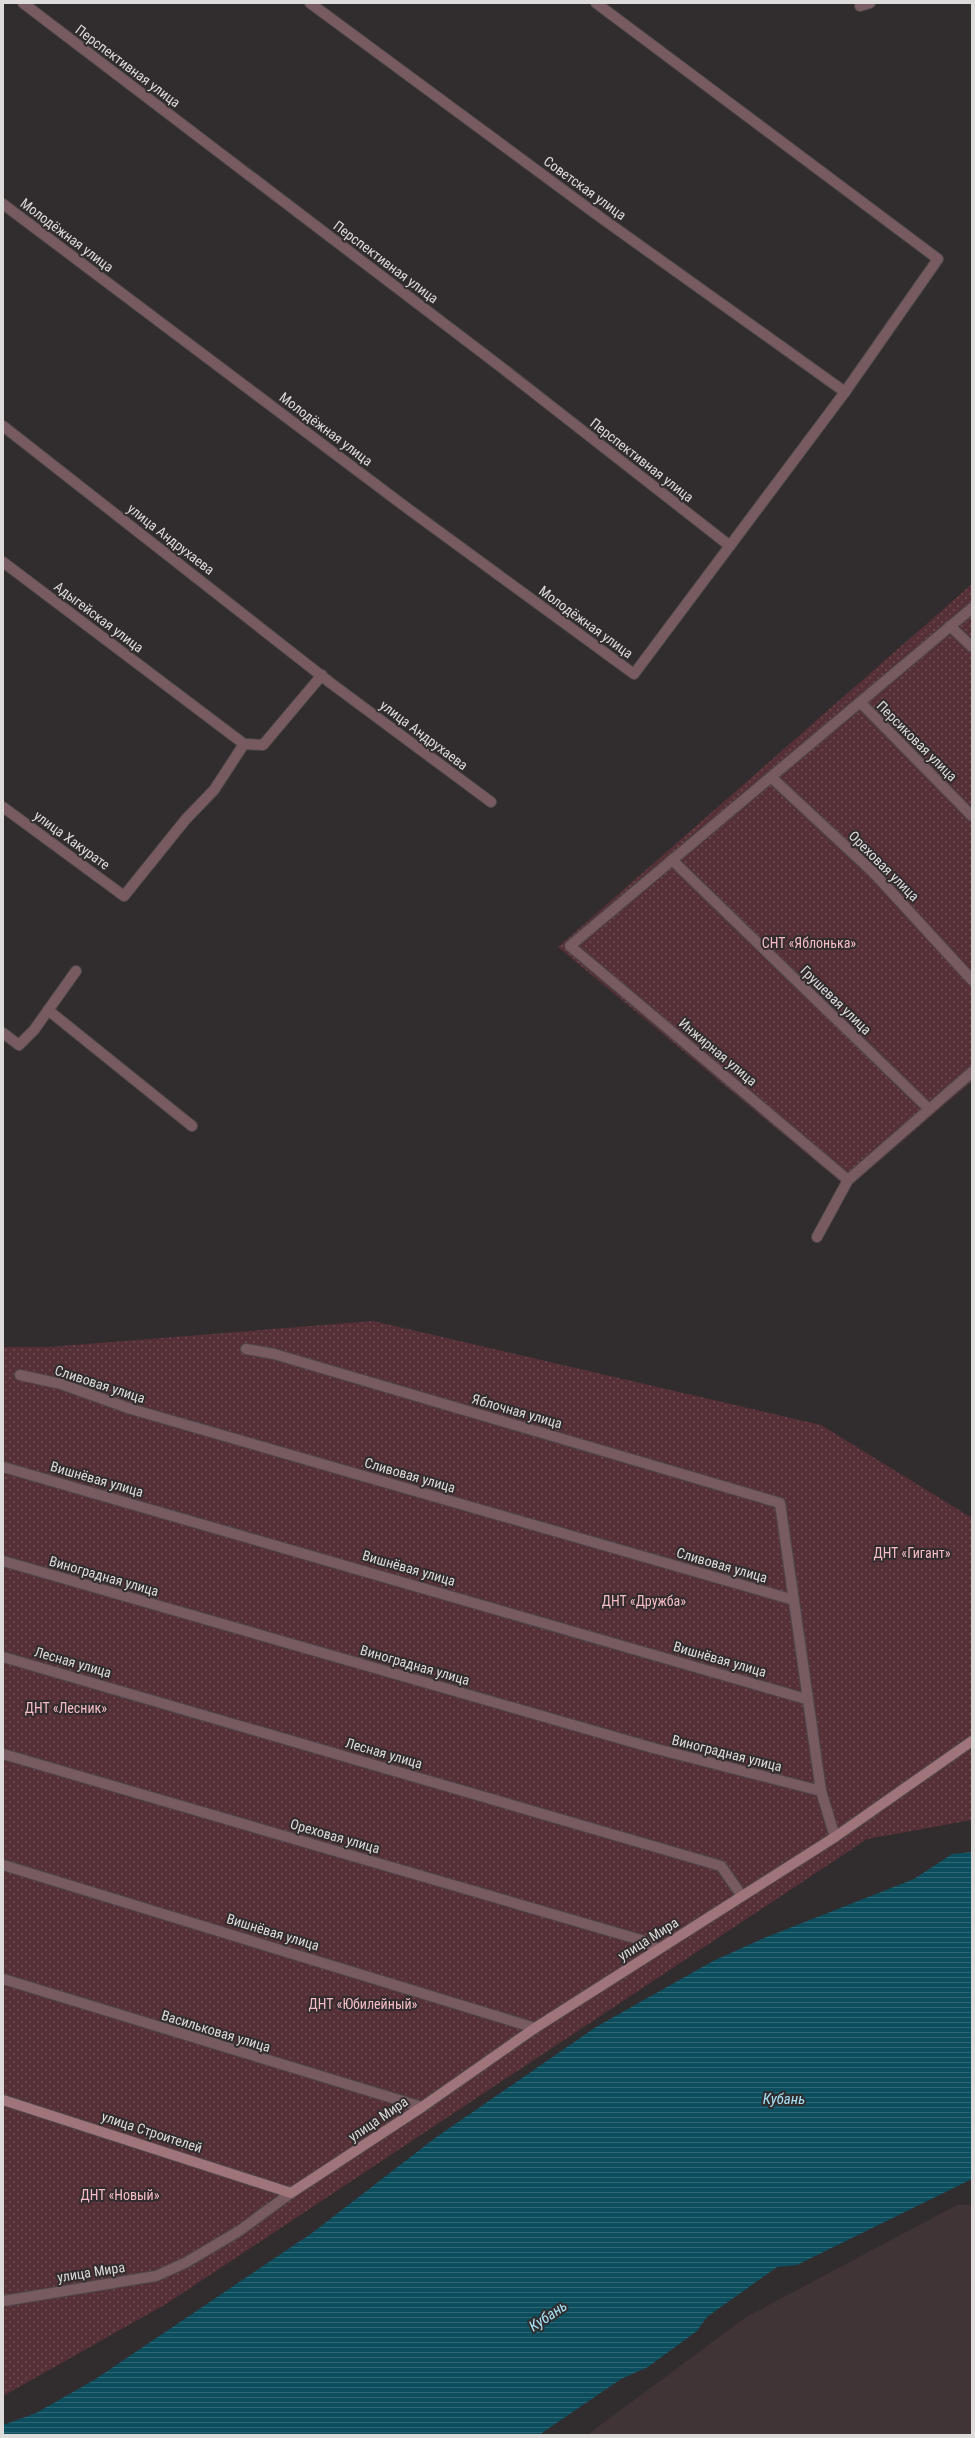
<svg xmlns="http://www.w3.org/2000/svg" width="975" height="2438" font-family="'Roboto Condensed',sans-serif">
<defs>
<pattern id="garden-dots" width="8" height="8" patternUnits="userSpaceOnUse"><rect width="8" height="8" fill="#563037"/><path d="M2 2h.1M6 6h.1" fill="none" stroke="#6e4d53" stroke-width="1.8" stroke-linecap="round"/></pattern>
<pattern id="water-rules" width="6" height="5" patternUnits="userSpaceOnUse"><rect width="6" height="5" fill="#0c4d5e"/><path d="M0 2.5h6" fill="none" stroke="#2f6674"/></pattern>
</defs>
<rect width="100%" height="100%" fill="#312c2d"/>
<!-- built -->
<polygon fill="#403436" points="957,2205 972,2205 972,2435 587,2435 746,2317"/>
<!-- garden -->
<g fill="url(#garden-dots)">
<polygon points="972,584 972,1081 848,1188 558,947"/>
<polygon points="373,1321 821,1425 972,1518 972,1820 867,1839 166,2304 3,2396 3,1347 49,1347"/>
</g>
<!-- water -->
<polygon fill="url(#water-rules)" points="972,1852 972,2179 797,2265 777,2267 707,2317 697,2331 648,2367 621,2379 539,2435 3,2435 3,2425 36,2413 94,2380 312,2233 435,2138 596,2027 713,1961 764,1938 914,1879 952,1854"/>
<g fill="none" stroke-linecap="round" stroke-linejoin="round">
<defs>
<g id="street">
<polyline points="23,3 501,367 730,546"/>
<polyline points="310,3 600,217 845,392"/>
<polyline points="860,6 870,3"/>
<polyline points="3,204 407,508 634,674 845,392 938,259 596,3"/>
<polyline points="3,426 332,684 491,802"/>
<polyline points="3,562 244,744 214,790 186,819 124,896 3,807"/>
<polyline points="950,626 972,647"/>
<polyline points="860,702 972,816"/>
<polyline points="244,744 263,745 322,675"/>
<polyline points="771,777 873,872 972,980"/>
<polyline points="672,860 929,1109"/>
<polyline points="48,1010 192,1126"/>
<polyline points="3,1033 19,1045 34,1030 76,971"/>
<polyline points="848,1180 570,946 972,608"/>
<polyline points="817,1237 848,1180 972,1072"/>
<polyline points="246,1349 274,1354 780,1503 821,1791 835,1837"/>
<polyline points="20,1375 61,1384 131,1409 794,1600"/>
<polyline points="3,1467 806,1699"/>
<polyline points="3,1561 653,1748 821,1791"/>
<polyline points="3,1657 721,1866 742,1896"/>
<polyline points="3,1754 641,1940 658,1949"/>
<polyline points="3,1865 535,2028"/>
<polyline points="3,1979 422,2107"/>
<polyline points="3,2301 156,2276 185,2263 239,2231 291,2193"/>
</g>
<polyline id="secondary" points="3,2100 291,2193 422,2107 535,2028 835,1837 972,1741"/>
</defs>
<!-- street casing -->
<use href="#street" stroke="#4d4849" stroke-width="12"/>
<!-- secondary casing -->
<use href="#secondary" stroke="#4d4849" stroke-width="12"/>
<!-- street -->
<use href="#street" stroke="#775b60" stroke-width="10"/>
<!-- secondary -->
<use href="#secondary" stroke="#a0747b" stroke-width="10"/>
</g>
<g text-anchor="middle" stroke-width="4" stroke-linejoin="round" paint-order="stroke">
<!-- street labels -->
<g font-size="14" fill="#dedbdb" stroke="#312c2d">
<text transform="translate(128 66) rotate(37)" y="5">Перспективная улица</text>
<text transform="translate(585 188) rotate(36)" y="5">Советская улица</text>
<text transform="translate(67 235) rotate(37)" y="5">Молодёжная улица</text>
<text transform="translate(386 262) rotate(37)" y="5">Перспективная улица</text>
<text transform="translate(326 429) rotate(37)" y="5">Молодёжная улица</text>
<text transform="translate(642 460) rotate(38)" y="5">Перспективная улица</text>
<text transform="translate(171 539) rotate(38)" y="5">улица Андрухаева</text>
<text transform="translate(99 617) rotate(37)" y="5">Адыгейская улица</text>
<text transform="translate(586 622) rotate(36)" y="5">Молодёжная улица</text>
<text transform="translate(424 735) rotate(37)" y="5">улица Андрухаева</text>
<text transform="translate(917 741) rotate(45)" y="5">Персиковая улица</text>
<text transform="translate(72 840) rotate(36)" y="5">улица Хакурате</text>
<text transform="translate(884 866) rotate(45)" y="5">Ореховая улица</text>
<text transform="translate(836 1000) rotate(44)" y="5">Грушевая улица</text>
<text transform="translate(718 1052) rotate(40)" y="5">Инжирная улица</text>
<text transform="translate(100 1384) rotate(18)" y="5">Сливовая улица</text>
<text transform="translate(517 1411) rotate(16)" y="5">Яблочная улица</text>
<text transform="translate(410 1475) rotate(16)" y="5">Сливовая улица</text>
<text transform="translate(97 1479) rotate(16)" y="5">Вишнёвая улица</text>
<text transform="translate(722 1565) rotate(16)" y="5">Сливовая улица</text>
<text transform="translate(409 1568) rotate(16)" y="5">Вишнёвая улица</text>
<text transform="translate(104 1576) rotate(16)" y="5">Виноградная улица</text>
<text transform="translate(720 1659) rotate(16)" y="5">Вишнёвая улица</text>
<text transform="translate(73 1662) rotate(16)" y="5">Лесная улица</text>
<text transform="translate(415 1665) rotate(16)" y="5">Виноградная улица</text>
<text transform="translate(384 1753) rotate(16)" y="5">Лесная улица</text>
<text transform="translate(727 1753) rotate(14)" y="5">Виноградная улица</text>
<text transform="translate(335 1836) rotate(16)" y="5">Ореховая улица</text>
<text transform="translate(273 1932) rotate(17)" y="5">Вишнёвая улица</text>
<text transform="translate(648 1939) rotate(-32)" y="5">улица Мира</text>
<text transform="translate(216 2031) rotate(17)" y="5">Васильковая улица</text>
<text transform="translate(378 2119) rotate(-34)" y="5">улица Мира</text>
<text transform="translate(152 2132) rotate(18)" y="5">улица Строителей</text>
<text transform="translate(91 2272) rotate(-9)" y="5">улица Мира</text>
</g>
<!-- park labels -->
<g font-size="14" fill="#f7bdc6" stroke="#312c2d">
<text x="809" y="948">СНТ «Яблонька»</text>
<text x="912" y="1558">ДНТ «Гигант»</text>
<text x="644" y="1606">ДНТ «Дружба»</text>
<text x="66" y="1713">ДНТ «Лесник»</text>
<text x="363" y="2009">ДНТ «Юбилейный»</text>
<text x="120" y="2200">ДНТ «Новый»</text>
</g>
<!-- water labels -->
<g font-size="15" font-style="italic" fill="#a5e2f7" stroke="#312c2d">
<text x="784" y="2104">Кубань</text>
<text transform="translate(548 2316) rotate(-34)" y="5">Кубань</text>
</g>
</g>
<!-- border -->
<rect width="975" height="2438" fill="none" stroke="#dedbdb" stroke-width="8"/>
</svg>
